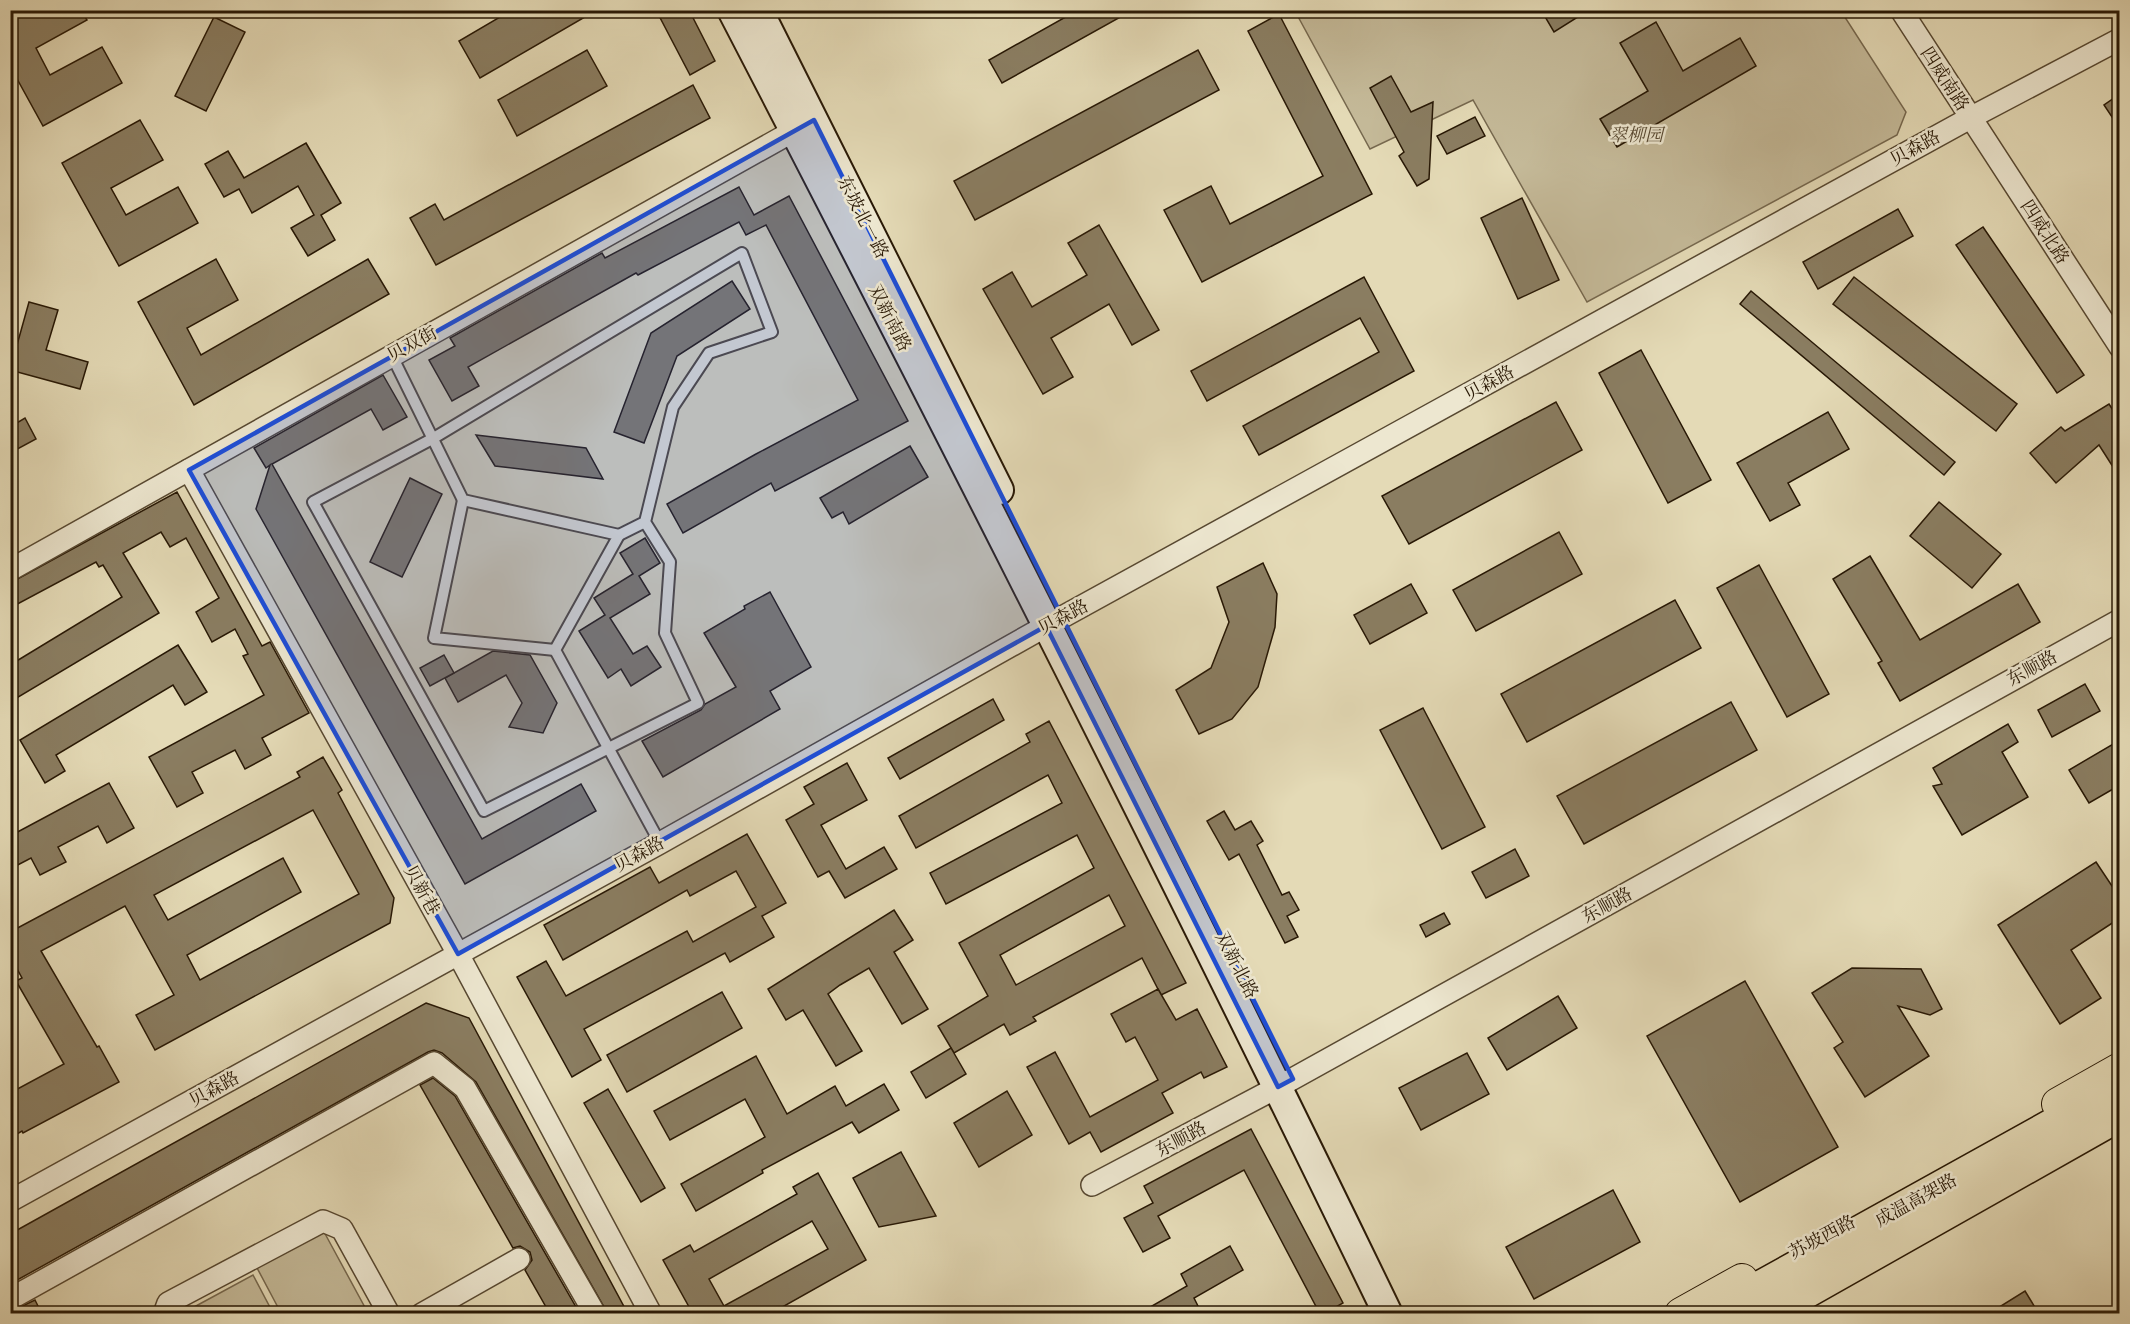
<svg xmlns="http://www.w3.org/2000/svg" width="2130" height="1324" font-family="'Sorts Mill Goudy','Noto Serif SC',serif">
<rect width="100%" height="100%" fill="#e4dab6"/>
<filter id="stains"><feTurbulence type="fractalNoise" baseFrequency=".00333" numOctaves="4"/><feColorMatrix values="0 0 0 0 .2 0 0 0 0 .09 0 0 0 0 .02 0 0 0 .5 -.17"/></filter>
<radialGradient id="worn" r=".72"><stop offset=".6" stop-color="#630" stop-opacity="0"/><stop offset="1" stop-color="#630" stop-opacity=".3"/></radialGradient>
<!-- green -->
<g fill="#c4b998" stroke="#76684e" stroke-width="1.5">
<polygon points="1295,11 1841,11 1906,112 1897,135 1587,302 1473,100 1370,149"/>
<polygon points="323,1230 368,1313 281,1313 256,1266"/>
<polygon points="253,1275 273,1313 183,1313"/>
</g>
<!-- building -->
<g fill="#8a7d61" stroke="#281805" stroke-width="1.5" fill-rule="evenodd">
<polygon points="10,10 81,10 87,20 36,48 50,75 102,47 122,83 43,126 10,66"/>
<polygon points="512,10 597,10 480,78 459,41"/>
<polygon points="656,10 689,10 715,61 690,75"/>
<polygon points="1078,10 1133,10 1002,83 989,60"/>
<polygon points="1551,10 1589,10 1554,32 1544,15"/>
<polygon points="1279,14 1372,194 1202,282 1164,210 1211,186 1230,224 1323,176 1248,31"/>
<polygon points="214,17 245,32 206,111 175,96"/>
<polygon points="1656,22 1683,71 1740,38 1756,66 1617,147 1600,119 1648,91 1620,43"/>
<polygon points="587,50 607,86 517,136 498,100"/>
<polygon points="1198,50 1219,90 975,220 954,181"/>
<polygon points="1391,76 1411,112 1433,102 1429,179 1417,186 1399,156 1404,152 1370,88"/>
<polygon points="693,85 710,118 436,265 410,218 435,204 444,220"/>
<polygon points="2120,94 2120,129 2104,105"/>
<polygon points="1475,117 1485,136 1447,154 1437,136"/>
<polygon points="140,120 163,160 111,188 126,215 178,187 198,223 119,266 62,163"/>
<polygon points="306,143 341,203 321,215 335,240 308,256 291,228 314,215 298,186 252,213 239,189 224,197 205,164 228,151 244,178"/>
<polygon points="739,187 754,215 789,196 908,421 775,491 771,483 683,533 667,504 756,454 858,400 766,225 746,235 739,222 638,275 636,273 468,367 479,386 452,401 429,360 455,346 450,338 602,253 605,258"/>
<polygon points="1522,198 1559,280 1518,299 1481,218"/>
<polygon points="1898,209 1913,236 1818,289 1803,262"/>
<polygon points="1099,225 1159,330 1132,345 1109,304 1051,338 1073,377 1043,394 983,289 1012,272 1032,307 1087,275 1068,243"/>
<polygon points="1983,227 2084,375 2057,393 1956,245"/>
<polygon points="216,259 238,300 187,328 201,355 368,259 389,294 194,405 138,302"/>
<polygon points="1364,277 1414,371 1259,455 1243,426 1379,352 1360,318 1207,401 1191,371"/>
<polygon points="1854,277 2017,404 1996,431 1833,304"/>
<polygon points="732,281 750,309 677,356 644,443 614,432 651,333"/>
<polygon points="1751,291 1955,462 1944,475 1740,304"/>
<polygon points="29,302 58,310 46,350 88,362 80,389 10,370"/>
<polygon points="1641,350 1711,480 1668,503 1599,373"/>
<polygon points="383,375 407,417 383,430 371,409 272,464 482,839 581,784 596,811 465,884 256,509 270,465 266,468 254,448"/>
<polygon points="1556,402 1582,450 1409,544 1382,496"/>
<polygon points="2109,404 2120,421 2120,478 2099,445 2056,483 2030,453 2061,427 2065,431"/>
<polygon points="1828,412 1849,449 1788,483 1800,505 1770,521 1737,463"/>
<polygon points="25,418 36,439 10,453 10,427"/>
<polygon points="476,435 586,448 603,479 495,466"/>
<polygon points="910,446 928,477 849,524 843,512 832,518 820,498"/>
<polygon points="410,478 442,494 402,577 370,562"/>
<polygon points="177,492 262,646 270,642 309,713 262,738 271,755 245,769 235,750 192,772 203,793 177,807 149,757 264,695 243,656 248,654 235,629 212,642 196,612 219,598 186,538 170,547 161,532 123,553 159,613 10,702 10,665 122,597 103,565 99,567 96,562 10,608 10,583"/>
<polygon points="1939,502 2001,554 1972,588 1910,536"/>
<polygon points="1559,532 1582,574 1476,631 1453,590"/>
<polygon points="645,538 660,563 639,576 650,594 610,618 633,654 647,646 661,667 631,686 621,669 608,678 579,631 605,615 594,598 633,574 620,553"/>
<polygon points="1870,556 1920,640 2018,584 2040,622 1900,701 1878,663 1882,661 1833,579"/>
<polygon points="1263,563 1277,594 1275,627 1258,687 1232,719 1199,734 1176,690 1211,668 1229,622 1217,587"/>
<polygon points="1759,565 1829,694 1787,717 1717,588"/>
<polygon points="1411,584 1427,613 1370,644 1354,615"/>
<polygon points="770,592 811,667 770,691 780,709 663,777 642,741 701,710 705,704 736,687 704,633 745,609 744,606"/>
<polygon points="1675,600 1701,648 1527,742 1501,694"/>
<polygon points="178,645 207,692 185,705 173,685 56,755 65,771 45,783 20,740"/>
<polygon points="493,651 530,655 557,703 543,733 509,727 522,703 506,675 458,702 445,678"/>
<polygon points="444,655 454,673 430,686 420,668"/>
<polygon points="2085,684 2100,711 2052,737 2038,710"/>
<polygon points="993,699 1004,720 900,779 888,758"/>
<polygon points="1731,702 1757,750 1584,844 1557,796"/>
<polygon points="1423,708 1485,827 1442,849 1380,730"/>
<path d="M1049 721 1186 983 1161 995 1142 958 1033 1017 1036 1021 1010 1035 1004 1024 954 1053 938 1026 988 996 959 943 1094 868 1077 835 946 904 930 873 1062 803 1048 775 916 848 899 816 1030 742 1026 734ZM1109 895 1125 926 1016 985 1000 955Z"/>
<polygon points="2008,724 2018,742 2002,752 2028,797 1962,835 1933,786 1942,784 1933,768"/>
<polygon points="2120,740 2120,785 2089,803 2069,770"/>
<path d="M323 757 342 790 338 793 394 898 390 923 155 1050 136 1015 174 995 125 906 41 951 97 1047 99 1046 119 1082 23 1133 22 1131 10 1138V1093L64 1064 16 981 22 978 10 956V932L300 777 297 772ZM313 810 359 894 200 980 187 955 301 892 283 858 168 920 154 895Z"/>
<polygon points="847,763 867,800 821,825 846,869 884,847 897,869 845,898 829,871 818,877 786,820 814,804 804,787"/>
<polygon points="109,783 134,828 107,843 98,826 58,847 66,862 40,875 31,858 10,869 10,836"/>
<polygon points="1224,811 1235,830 1251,821 1263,841 1257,845 1282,895 1289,892 1299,910 1287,916 1298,937 1285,943 1239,854 1229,860 1207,821"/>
<polygon points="747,834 786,903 762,916 774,937 730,962 725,953 584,1029 601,1060 572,1077 517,977 546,961 566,996 687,931 693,942 756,907 736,871 690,896 687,890 563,960 544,925 650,867 659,883"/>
<polygon points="1515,849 1529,876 1486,898 1472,872"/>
<polygon points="2096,862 2120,898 2120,918 2071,950 2101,998 2060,1024 1998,925"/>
<polygon points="894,910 913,940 894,952 928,1009 902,1024 869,968 840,985 828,994 862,1051 836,1066 803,1010 786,1020 768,989"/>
<polygon points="1444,913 1450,924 1426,937 1420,925"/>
<polygon points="1852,968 1921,969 1942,1009 1930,1015 1898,1006 1929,1056 1865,1097 1834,1048 1843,1042 1812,993"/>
<polygon points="1745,981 1838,1147 1740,1202 1647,1036"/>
<polygon points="1158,989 1176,1020 1197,1009 1227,1067 1204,1078 1201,1072 1162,1093 1173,1113 1101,1152 1090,1132 1069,1144 1027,1067 1055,1052 1090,1117 1158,1080 1135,1037 1126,1042 1111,1014"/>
<polygon points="722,992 742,1028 627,1092 607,1055"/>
<polygon points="1558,996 1577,1028 1507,1070 1488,1038"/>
<polygon points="426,1003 469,1018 628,1314 608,1314 476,1082 442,1053 434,1050 428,1052 10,1284 10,1234"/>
<polygon points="951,1048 966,1074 926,1098 911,1072"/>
<polygon points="1467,1053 1489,1094 1421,1130 1399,1088"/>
<polygon points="756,1056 787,1114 835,1086 846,1106 884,1084 899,1110 859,1133 852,1122 762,1170 763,1173 696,1211 681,1184 765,1137 745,1099 670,1140 654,1111"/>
<polygon points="433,1078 455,1096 580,1314 550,1314 525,1270 532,1260 530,1252 520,1246 513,1248 420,1085"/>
<polygon points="608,1089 665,1188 641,1202 584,1103"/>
<polygon points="1007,1091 1032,1135 979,1167 954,1123"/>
<polygon points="1251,1129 1343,1303 1324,1314 1320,1314 1244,1170 1158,1216 1170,1238 1143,1252 1124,1218 1153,1203 1144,1186"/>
<polygon points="901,1152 936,1216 879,1227 853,1178"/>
<path d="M818 1173 866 1260 770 1314H693L663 1260 690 1245 694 1252 797 1194 793 1187ZM812 1221 828 1249 724 1306 709 1279Z"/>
<polygon points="1613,1190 1640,1242 1534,1299 1506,1247"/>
<polygon points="1230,1246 1243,1270 1194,1298 1202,1314 1138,1314 1187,1286 1181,1274"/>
<polygon points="2025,1291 2039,1314 1988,1314"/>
<polygon points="35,1300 42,1314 10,1314 10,1312"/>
</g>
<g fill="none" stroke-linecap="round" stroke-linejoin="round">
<defs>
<g id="lane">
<polyline points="392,356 463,500 619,535 555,650 660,843"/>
<polyline points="463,500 434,638 555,650"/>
<polyline points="619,535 645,522 670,562 665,633 698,703 484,811 313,502 432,439 742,253 772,332 709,353 673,407 645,522"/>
</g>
<g id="street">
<polyline points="1901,10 2120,347"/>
<polyline points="189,470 458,954 651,1314"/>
<polyline points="10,570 806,124"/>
<polyline points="1092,1185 1278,1087 2120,620"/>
<polyline points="10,1201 660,843 1046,626 1970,118 2120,39"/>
<polyline points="10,1299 434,1063 465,1088 595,1314"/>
<polyline points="164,1314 168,1303 323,1221 342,1229 389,1314"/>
<polyline points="422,1314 519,1259"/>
</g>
<g id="secondary">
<path d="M732 10C956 442 1176 876 1388 1314"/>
<polyline points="758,10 999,490"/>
</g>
<g id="primary">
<polyline points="2058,1104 2120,1069"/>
<polyline points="1681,1314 1742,1280"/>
</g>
<g id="highway">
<polyline points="1713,1314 2120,1088"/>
<polyline points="1766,1314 2120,1114"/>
</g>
</defs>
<!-- lane casing -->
<use href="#lane" stroke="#574831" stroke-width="14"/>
<!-- street casing -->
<use href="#street" stroke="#574831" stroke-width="24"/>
<!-- secondary casing -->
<use href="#secondary" stroke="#281805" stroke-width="32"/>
<!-- primary casing -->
<use href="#primary" stroke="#281805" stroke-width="34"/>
<!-- highway casing -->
<use href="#highway" stroke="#281805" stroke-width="36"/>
<!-- lane -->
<use href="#lane" stroke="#ede7d0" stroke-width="10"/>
<!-- street -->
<use href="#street" stroke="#ede7d0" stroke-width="21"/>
<!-- secondary -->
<use href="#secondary" stroke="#ede7d0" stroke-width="28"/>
<!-- primary -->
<use href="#primary" stroke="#e4dab6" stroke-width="32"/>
<!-- highway -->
<use href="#highway" stroke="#e4dab6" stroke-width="33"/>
</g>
<!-- marked area -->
<path fill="#1d4ed8" fill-opacity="0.2" stroke="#1d4ed8" stroke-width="4.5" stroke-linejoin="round" d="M814 120 1293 1079 1278 1087 1046 626 458 954 189 470Z"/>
<g text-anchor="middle" stroke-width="5" stroke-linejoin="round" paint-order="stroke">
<!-- street labels -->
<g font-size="18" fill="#281805" stroke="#ede7d0">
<text transform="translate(1945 79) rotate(57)" y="6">四威南路</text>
<text transform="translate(1915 148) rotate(-29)" y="6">贝森路</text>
<text transform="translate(863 217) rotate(63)" y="6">东坡北一路</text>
<text transform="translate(2045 232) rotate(57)" y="6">四威北路</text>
<text transform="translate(890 318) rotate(63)" y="6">双新南路</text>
<text transform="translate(412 344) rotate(-29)" y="6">贝双街</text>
<text transform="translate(1489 383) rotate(-29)" y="6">贝森路</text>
<text transform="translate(1063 617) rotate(-28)" y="6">贝森路</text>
<text transform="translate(2032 668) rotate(-29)" y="6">东顺路</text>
<text transform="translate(639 854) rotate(-29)" y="6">贝森路</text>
<text transform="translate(422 890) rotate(61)" y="6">贝新巷</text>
<text transform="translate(1607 905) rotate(-29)" y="6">东顺路</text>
<text transform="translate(1237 965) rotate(63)" y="6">双新北路</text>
<text transform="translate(214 1089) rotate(-29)" y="6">贝森路</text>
<text transform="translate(1181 1139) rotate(-28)" y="6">东顺路</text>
<text transform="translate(1916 1200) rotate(-29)" y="6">成温高架路</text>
<text transform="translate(1822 1237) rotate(-28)" y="6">苏坡西路</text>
</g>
<!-- park labels -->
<g font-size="18" font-style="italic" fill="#574831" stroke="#ede7d0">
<text x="1636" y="141">翠柳园</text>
</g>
</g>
<!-- margin -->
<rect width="2130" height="1324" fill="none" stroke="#e4dab6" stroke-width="36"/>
<rect x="12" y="12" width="2106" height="1300" fill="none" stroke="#281805" stroke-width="3"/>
<rect x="18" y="18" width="2094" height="1288" fill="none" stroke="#281805" stroke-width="1.5"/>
<rect width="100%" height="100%" filter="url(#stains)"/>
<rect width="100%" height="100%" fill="url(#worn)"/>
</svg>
